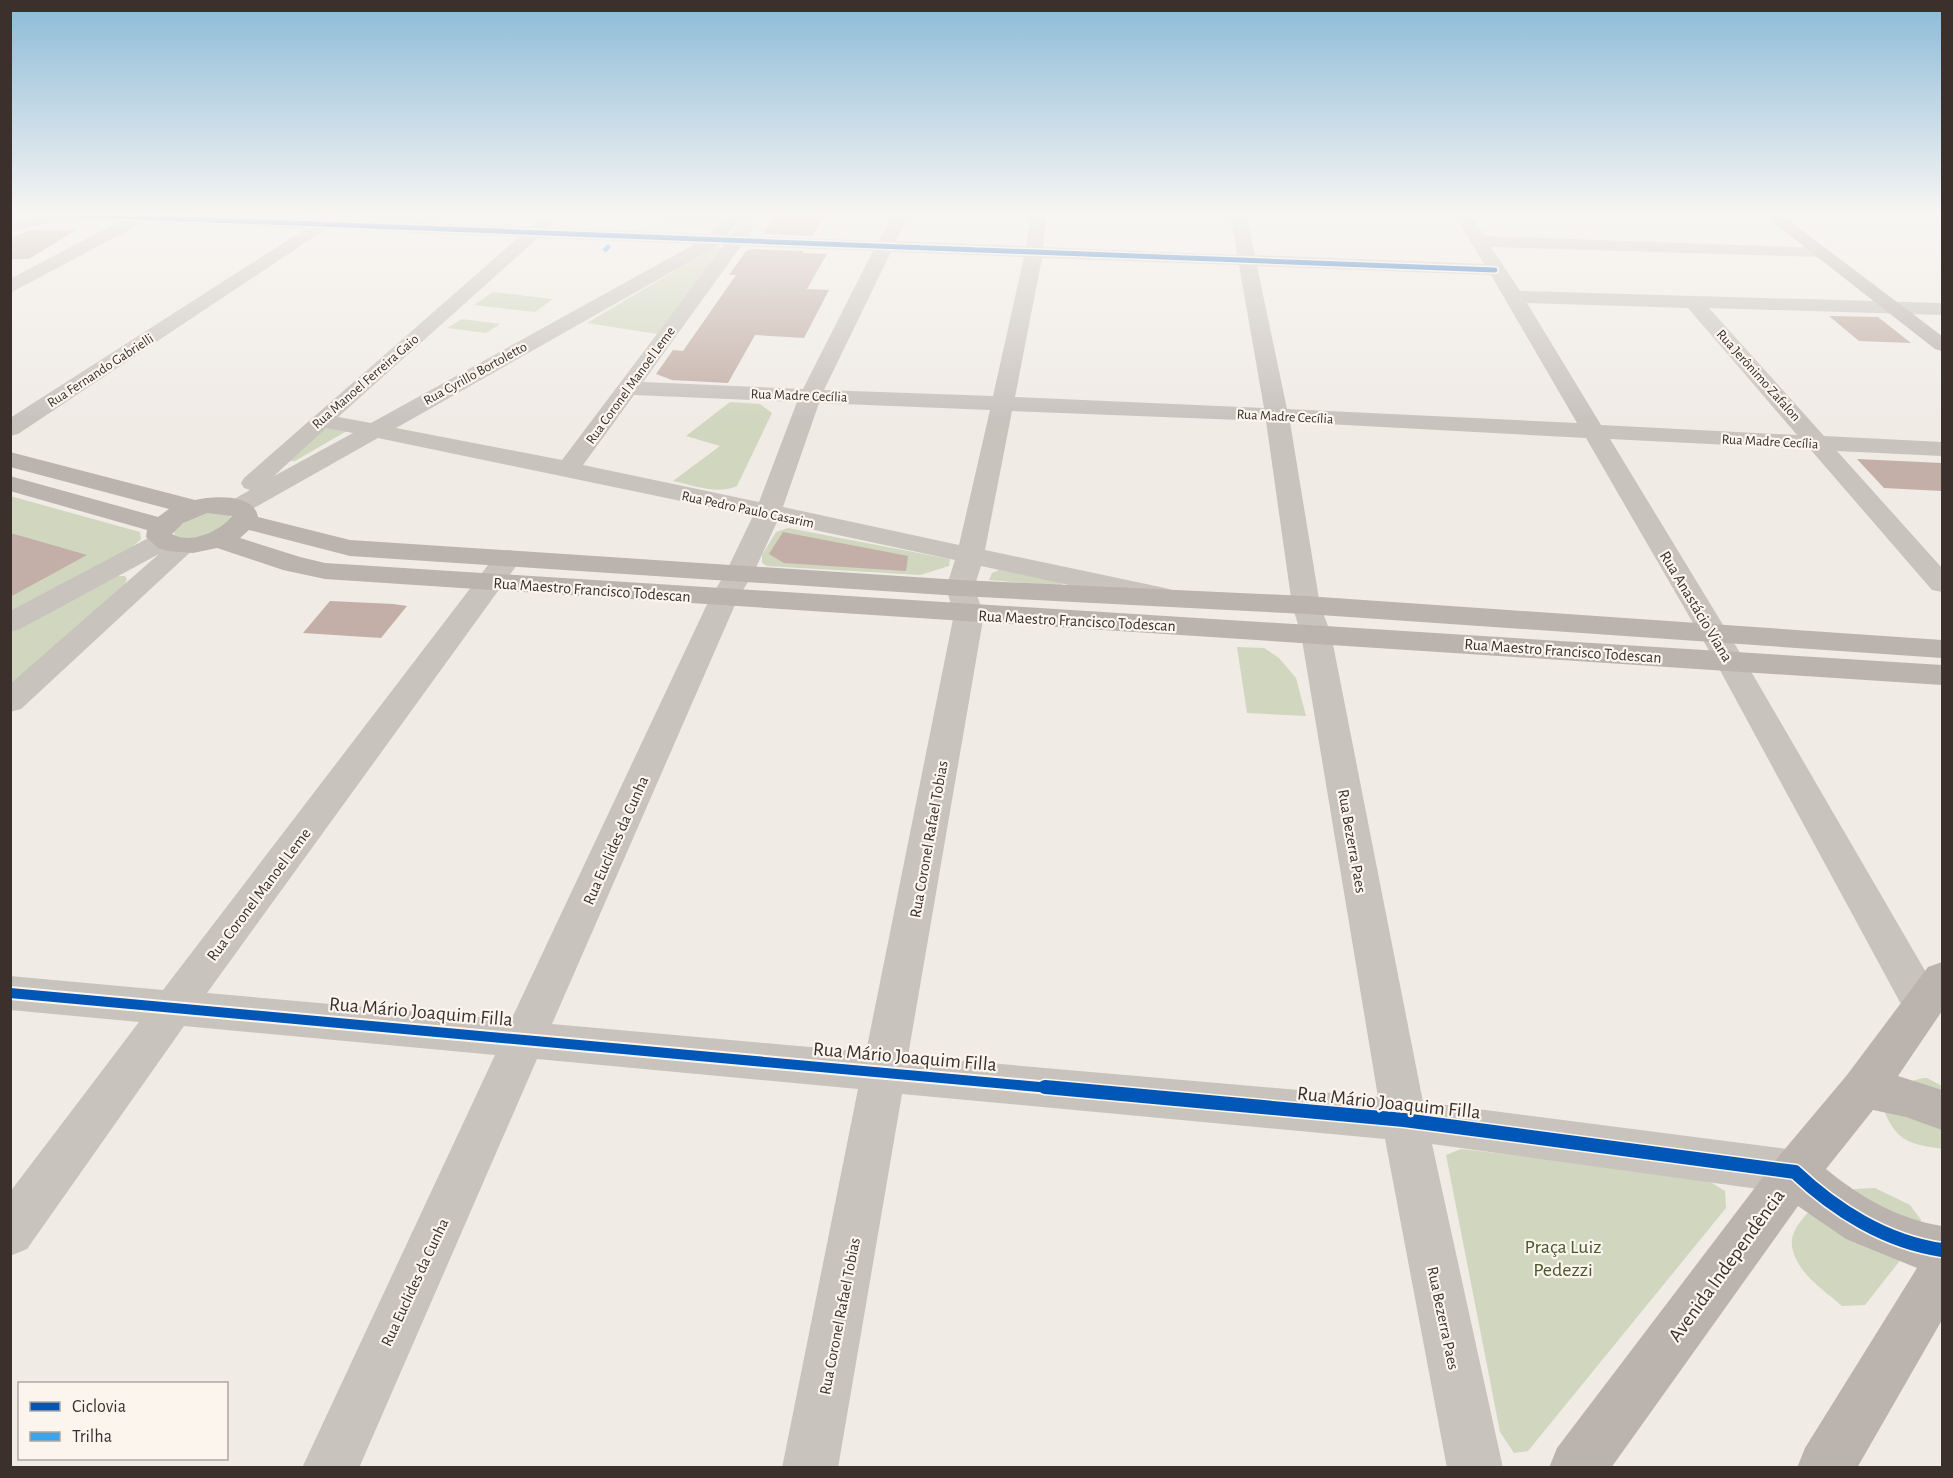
<svg xmlns="http://www.w3.org/2000/svg" width="1953" height="1478" font-family="'Alegreya Sans',sans-serif">
<rect width="100%" height="100%" fill="#f0ebe5"/>
<!-- green -->
<g fill="#d1d6bf">
<polygon points="667,213 721,213 714,221 661,219"/>
<polygon points="719,247 722,248 722,251 657,334 587,323 713,248"/>
<polygon points="493,292 553,299 535,312 474,305"/>
<polygon points="462,319 500,324 486,333 447,328"/>
<path d="M730 402 760 404 772 413 737 486C718 495 693 485 673 481L720 446 686 436Z"/>
<polygon points="331,426 346,429 345,432 295,461 288,461 322,428"/>
<polygon points="10,496 140,532 141,539 131,548 11,611"/>
<path d="M199 512 230 514 231 522C214 532 196 543 175 536L173 528Z"/>
<polygon points="788,528 950,559 949,566 920,575 767,566 762,563 762,555 776,532"/>
<polygon points="999,570 1062,582 1062,586 989,580 992,573"/>
<polygon points="115,576 125,576 127,579 124,586 11,684 11,632"/>
<polygon points="1237,647 1264,648 1279,658 1296,678 1306,716 1247,713"/>
<path d="M1927 1078 1942 1086V1149C1912 1144 1898 1143 1885 1113 1892 1093 1905 1079 1927 1078Z"/>
<polygon points="1461,1149 1702,1177 1725,1191 1726,1208 1528,1451 1514,1453 1500,1432 1446,1155"/>
<path d="M1875 1188 1910 1205 1921 1220 1920 1235 1865 1305 1842 1306C1824 1290 1796 1273 1792 1246 1789 1226 1817 1202 1834 1194 1846 1188 1862 1189 1875 1188Z"/>
</g>
<!-- building -->
<g fill="#c3afa7">
<polygon points="777,213 827,213 812,236 762,234"/>
<polygon points="30,230 76,230 29,259 10,259 10,238"/>
<polygon points="752,249 804,251 802,253 827,254 807,289 829,290 804,338 755,335 728,383 672,380 656,374 673,350 683,351 736,275 729,275 746,251"/>
<polygon points="1829,316 1878,317 1911,343 1859,341"/>
<polygon points="1857,459 1942,463 1942,491 1884,488"/>
<polygon points="783,532 908,556 906,571 784,563 769,554"/>
<polygon points="10,533 28,538 87,555 10,597"/>
<polygon points="330,601 393,604 407,606 381,638 303,633"/>
</g>
<g fill="none" stroke-linecap="round" stroke-linejoin="round">
<!-- street -->
<g fill="#c9c3be" fill-rule="evenodd">
<path d="M46 213H157L320 219 328 216 335 220 530 227 544 219 552 224 549 228 710 234 727 213H744L727 235H731L740 223 746 222 754 227 748 236 879 241 893 213H909L896 241 1026 246 1031 213H1047L1043 247 1237 255 1230 213H1246L1255 255 1484 264 1453 213H1469L1485 236 1826 248 1829 252 1826 256 1820 257 1491 247 1520 291 1942 303V315L1709 308 1824 436 1942 442V456L1837 451 1942 568V592L1932 590 1810 449 1610 439 1745 661 1938 993 1942 1007 1938 1017 1923 1022 1908 1017 1715 661 1586 438 1290 422 1320 605 1331 634 1423 1102 1795 1150 1811 1156 1818 1172 1811 1188 1795 1194 1432 1144 1503 1468H1447L1385 1139 902 1094 838 1468H782L858 1089 537 1059 359 1468H302L495 1055 184 1026 27 1249 10 1256V1192L139 1022 10 1010V976L163 990 498 552 508 550 518 552 522 558 207 993 511 1020 710 598 725 574 753 516 378 438 247 512 238 515 229 512 225 507 229 502 250 490 244 488 241 483 244 478 519 237 326 229 18 434 10 436V418L305 229 144 222 10 293V279L120 221 61 219 10 233V223ZM538 238 695 244 371 423 338 417ZM719 245H724L562 460 396 428ZM741 246 873 251 803 389 643 382ZM891 252 1024 257 993 396 824 390ZM1042 258 1239 265 1264 408 1015 397ZM1257 266 1491 275 1577 423 1287 409ZM1527 303 1688 308 1797 435 1601 425ZM634 395 797 402 759 502 583 465ZM819 403 990 410 959 545 783 507ZM1012 411 1266 421 1292 605 1301 634 1378 1097 908 1056 984 614 974 588 981 566 1165 606 1175 603 1179 597 1175 591 1165 588 985 550ZM326 428 353 433 274 476ZM777 522 955 560 946 588 954 614 866 1052 552 1024 738 598 753 574Z"/>
<polygon points="163,533 172,535 176,540 184,538 194,540 197,546 21,709 10,712 10,684 159,554 20,629 10,632 10,611 154,535"/>
</g>
<!-- secondary -->
<g fill="#bab3ae" fill-rule="evenodd">
<polygon points="1761,213 1779,213 1942,336 1942,351 1935,349"/>
<path d="M10 452 195 500C213 496 254 493 258 517L350 540 960 580 1306 596 1942 640V658L1306 614 960 596 350 556 249 530 240 538 300 557 325 563 1942 665V685L325 579 283 570 217 548 193 553 168 551 158 548 146 537 147 530 10 491V476L158 517 169 509 10 467ZM207 513 232 516C221 531 190 545 172 534L183 523Z"/>
<path d="M1942 962V1011L1898 1076 1942 1090V1130L1906 1117 1873 1110 1826 1169C1860 1197 1898 1219 1942 1226V1320L1857 1468H1797L1805 1448 1917 1268 1846 1239 1798 1206 1611 1468H1549L1557 1448 1779 1156 1847 1075 1928 967Z"/>
</g>
<!-- quiet -->
<polyline stroke="#3fa3eb" stroke-width="4.5" stroke-dasharray="8 4.5" stroke-linecap="butt" points="604,251 613,242"/>
<defs>
<polyline id="cycleway-far2" points="59,214 1495,270"/>
<polyline id="cycleway-far1" points="10,993 1061,1089"/>
<path id="cycleway" d="M1045 1087 1404 1120 1795 1172C1835 1210 1886 1242 1942 1250"/>
</defs>
<!-- cycleway-far2 casing -->
<use href="#cycleway-far2" stroke="#fbf5ee" stroke-width="8"/>
<!-- cycleway-far1 casing -->
<use href="#cycleway-far1" stroke="#fbf5ee" stroke-width="14"/>
<!-- cycleway casing -->
<use href="#cycleway" stroke="#fbf5ee" stroke-width="17"/>
<!-- cycleway-far2 -->
<use href="#cycleway-far2" stroke="#0057b8" stroke-width="5"/>
<!-- cycleway-far1 -->
<use href="#cycleway-far1" stroke="#0057b8" stroke-width="10"/>
<!-- cycleway -->
<use href="#cycleway" stroke="#0057b8" stroke-width="14"/>
</g>
<!-- sky -->
<linearGradient id="sky" x2="0" y2="1"><stop stop-color="#8bbad8"/><stop offset="0.51" stop-color="#f8f6f3"/><stop offset="1" stop-color="#f8f6f3" stop-opacity="0"/></linearGradient>
<rect width="1953" height="420" fill="url(#sky)"/>
<g text-anchor="middle" stroke-width="4.5" stroke-linejoin="round" paint-order="stroke">
<!-- far-street labels -->
<g font-size="14" fill="#3b302b" stroke="#fbf5ee">
<text transform="translate(100 370) rotate(-33)" y="5">Rua Fernando Gabrielli</text>
<text transform="translate(475 373) rotate(-29)" y="5">Rua Cyrillo Bortoletto</text>
<text transform="translate(1759 375) rotate(48)" y="5">Rua Jerônimo Zafalon</text>
<text transform="translate(365 381) rotate(-41)" y="5">Rua Manoel Ferreira Gaio</text>
<text transform="translate(630 385) rotate(-54)" y="5">Rua Coronel Manoel Leme</text>
<text transform="translate(799 395) rotate(2)" y="5">Rua Madre Cecília</text>
<text transform="translate(1285 416) rotate(3)" y="5">Rua Madre Cecília</text>
<text transform="translate(1770 441) rotate(3)" y="5">Rua Madre Cecília</text>
<text transform="translate(748 509) rotate(12)" y="5">Rua Pedro Paulo Casarim</text>
</g>
<!-- street labels -->
<g font-size="16" fill="#3b302b" stroke="#fbf5ee">
<text transform="translate(592 589) rotate(4)" y="6">Rua Maestro Francisco Todescan</text>
<text transform="translate(1697 606) rotate(59)" y="6">Rua Anastácio Viana</text>
<text transform="translate(1077 620) rotate(3)" y="6">Rua Maestro Francisco Todescan</text>
<text transform="translate(1563 650) rotate(4)" y="6">Rua Maestro Francisco Todescan</text>
<text transform="translate(928 839) rotate(-80)" y="6">Rua Coronel Rafael Tobias</text>
<text transform="translate(615 840) rotate(-66)" y="6">Rua Euclides da Cunha</text>
<text transform="translate(1353 841) rotate(80)" y="6">Rua Bezerra Paes</text>
<text transform="translate(258 894) rotate(-53)" y="6">Rua Coronel Manoel Leme</text>
<text transform="translate(414 1282) rotate(-65)" y="6">Rua Euclides da Cunha</text>
<text transform="translate(839 1316) rotate(-79)" y="6">Rua Coronel Rafael Tobias</text>
<text transform="translate(1444 1318) rotate(78)" y="6">Rua Bezerra Paes</text>
</g>
<!-- near-street labels -->
<g font-size="20" fill="#3b302b" stroke="#fbf5ee">
<text transform="translate(421 1011) rotate(5)" y="7">Rua Mário Joaquim Filla</text>
<text transform="translate(905 1056) rotate(5)" y="7">Rua Mário Joaquim Filla</text>
<text transform="translate(1389 1102) rotate(6)" y="7">Rua Mário Joaquim Filla</text>
<text transform="translate(1726 1265) rotate(-54)" y="7">Avenida Independência</text>
</g>
<!-- near-park labels -->
<g font-size="20" fill="#4a5a2e" stroke="#fbf5ee">
<text x="1563" y="1253">Praça Luiz<tspan x="1563" dy="23">Pedezzi</tspan></text>
</g>
</g>
<!-- border -->
<rect width="1953" height="1478" fill="none" stroke="#3b302b" stroke-width="24"/>
<!-- legend -->
<rect x="18" y="1382" width="210" height="78" fill="#fbf5ee" stroke="#aea6a0" stroke-width="1.5"/>
<rect x="30" y="1402" width="30" height="9" fill="#0057b8" stroke="#aea6a0" stroke-width="1.5"/>
<text x="72" y="1412" font-size="18" fill="#3b302b">Ciclovia</text>
<rect x="30" y="1432" width="30" height="9" fill="#3fa3eb" stroke="#aea6a0" stroke-width="1.5"/>
<text x="72" y="1442" font-size="18" fill="#3b302b">Trilha</text>
</svg>
